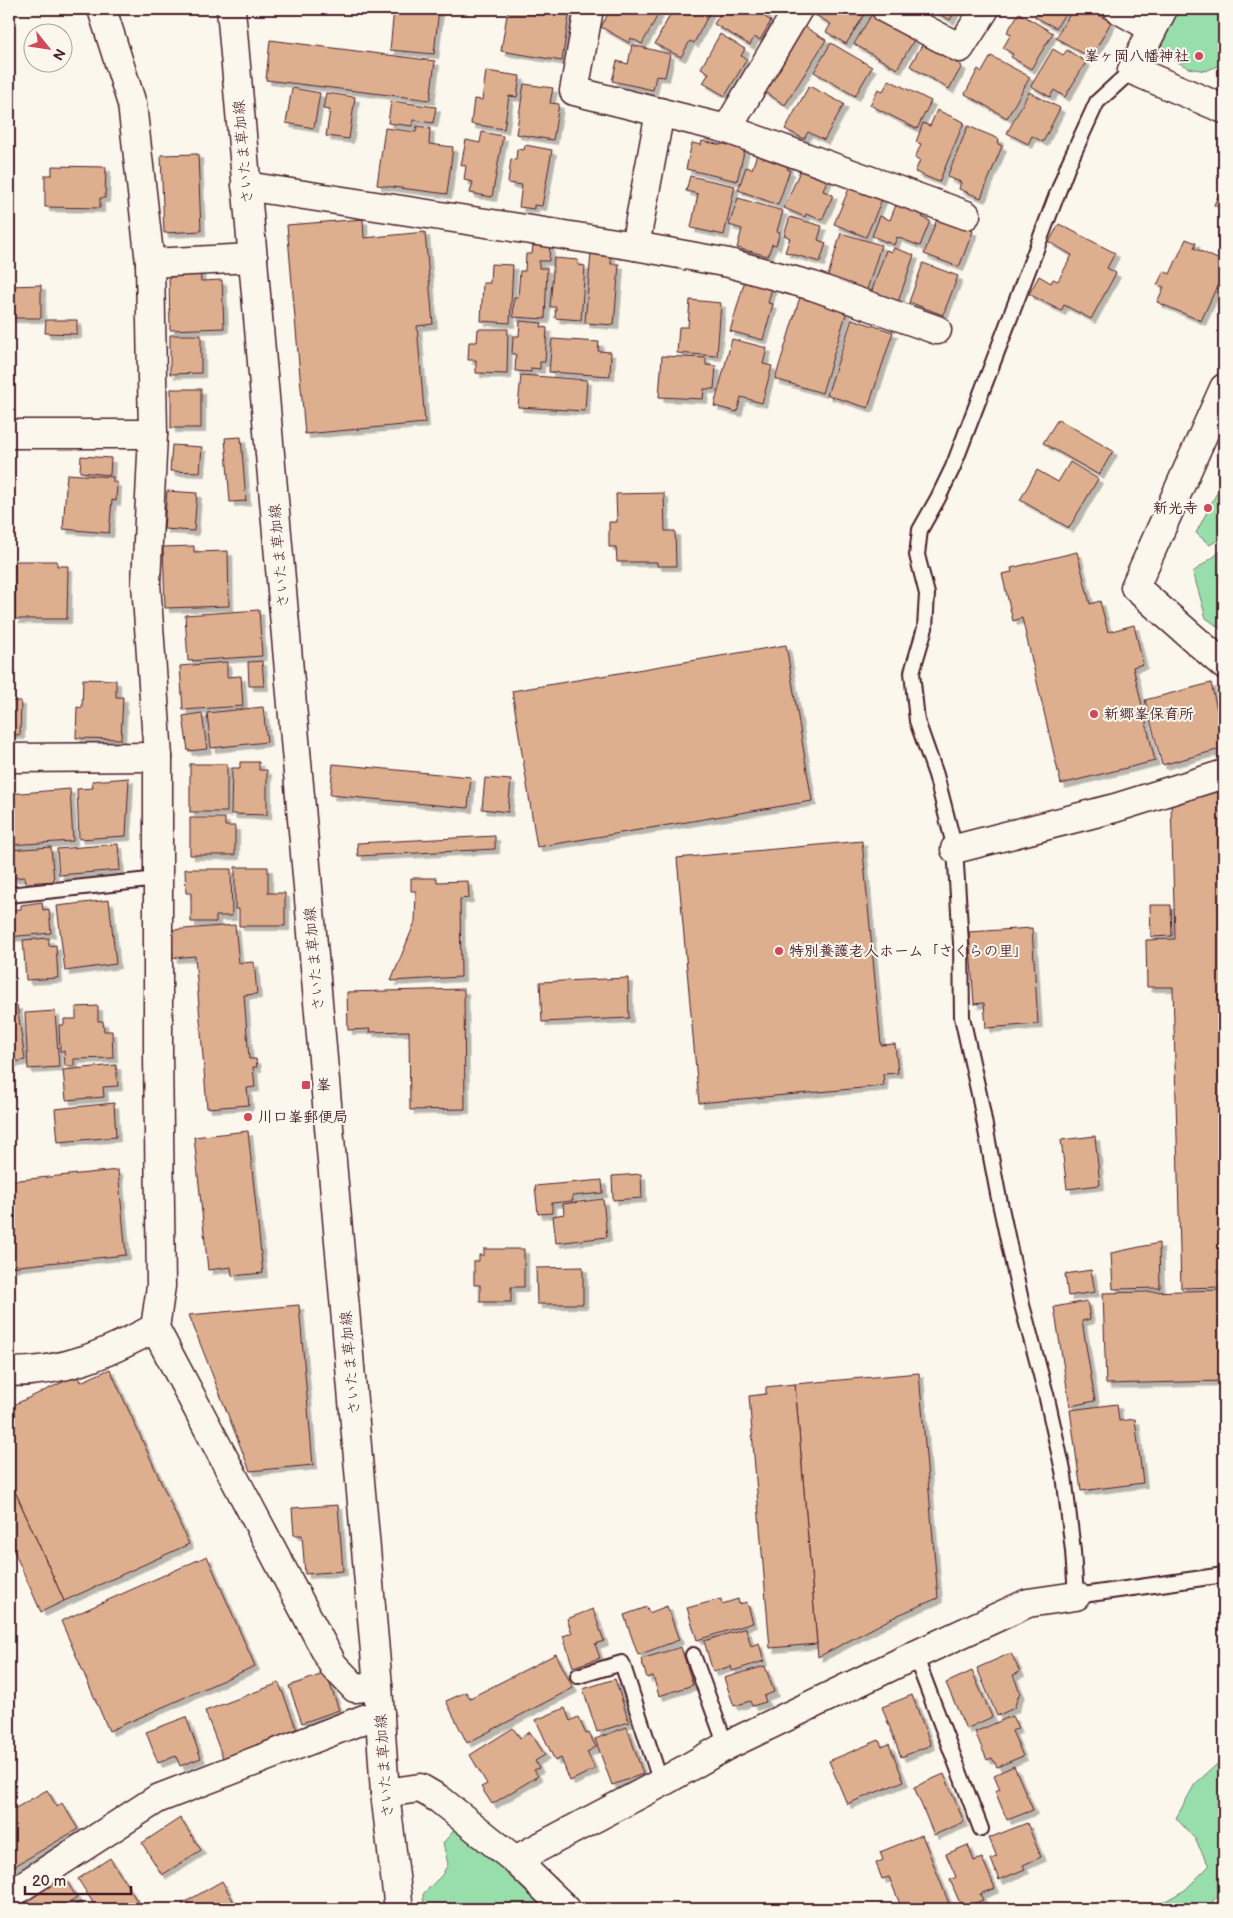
<svg xmlns="http://www.w3.org/2000/svg" width="1233" height="1918" font-family="'Balsamiq Sans','Klee One',sans-serif">
<defs>
<filter id="shadow"><feDropShadow dx="4.5" dy="4.5" stdDeviation="0" flood-color="#0004"/></filter>
</defs>
<rect width="100%" height="100%" fill="#fbf7ec"/>
<filter id="ink" filterUnits="userSpaceOnUse"><feTurbulence type="fractalNoise" baseFrequency=".02" numOctaves="2"/><feDisplacementMap in="SourceGraphic" scale="10" xChannelSelector="R" yChannelSelector="G"/><feConvolveMatrix kernelMatrix="1 2 1 2 8 2 1 2 1" color-interpolation-filters="sRGB"/></filter>
<g filter="url(#ink)">
<!-- green -->
<g fill="#98deab" stroke="#717e6b">
<polygon points="1178,9 1224,9 1224,63 1206,71 1188,68 1159,51"/>
<polygon points="1224,479 1224,536 1210,545 1196,533"/>
<polygon points="1224,549 1224,631 1206,618 1193,572"/>
<polygon points="1224,1758 1224,1889 1206,1909 1151,1909 1185,1890 1209,1866 1195,1839 1176,1818 1195,1784"/>
<polygon points="456,1828 493,1856 524,1890 547,1909 424,1909 423,1894 442,1875 448,1864 443,1843"/>
</g>
<!-- building -->
<g fill="#ddaf8f" stroke="#4a1f2b" filter="url(#shadow)">
<polygon points="394,9 439,9 434,54 390,50"/>
<polygon points="508,9 570,9 562,61 501,51"/>
<polygon points="602,9 651,9 659,13 642,44 631,38 629,43 601,27 608,14 601,10"/>
<polygon points="673,9 703,9 710,12 694,43 690,41 681,57 655,44"/>
<polygon points="723,9 768,9 765,17 771,21 760,40 754,37 750,45 714,24"/>
<polygon points="819,9 860,9 866,12 846,44 826,32 831,24 815,15"/>
<polygon points="875,9 898,31 914,40 897,69 854,44"/>
<polygon points="930,9 956,9 950,20"/>
<polygon points="1040,9 1068,9 1056,28 1035,17"/>
<polygon points="1073,9 1099,9 1103,11 1100,16 1111,22 1091,58 1056,38"/>
<polygon points="1019,13 1053,33 1031,69 1011,57 1013,54 1003,48 1011,34 1007,32"/>
<polygon points="797,22 826,40 785,105 757,87"/>
<polygon points="720,34 745,49 741,56 747,59 725,96 703,83 709,73 701,68"/>
<polygon points="926,38 951,52 948,58 962,66 949,89 910,66"/>
<polygon points="270,40 435,61 430,100 266,80"/>
<polygon points="831,43 872,67 855,96 814,72"/>
<polygon points="632,45 670,54 665,77 656,76 653,90 612,81 617,61 628,64"/>
<polygon points="1053,49 1063,55 1067,50 1086,62 1065,97 1054,90 1050,97 1031,86"/>
<polygon points="991,56 1030,77 1007,118 965,94 978,69 982,72"/>
<polygon points="486,71 520,76 517,97 509,96 504,129 471,124 474,99 482,100"/>
<polygon points="889,80 931,101 917,129 870,105 878,89 883,91"/>
<polygon points="524,84 553,88 550,103 559,104 553,140 516,134"/>
<polygon points="809,86 844,104 824,140 808,132 804,139 785,129"/>
<polygon points="292,88 320,93 314,128 286,123"/>
<polygon points="1029,92 1060,108 1043,142 1032,136 1028,144 1007,133"/>
<polygon points="326,93 355,97 349,139 326,136 330,110 323,109"/>
<polygon points="391,101 436,107 433,123 413,120 412,126 388,123"/>
<polygon points="937,110 964,122 939,182 915,172 920,160 915,158 921,144 916,142 923,123 930,126"/>
<polygon points="417,126 430,128 429,144 453,147 447,194 377,185 385,128 416,132"/>
<polygon points="968,126 999,139 998,144 1002,146 981,198 959,189 961,182 947,177"/>
<polygon points="482,132 503,136 492,197 470,193 473,182 464,180 466,166 461,165 466,140 480,143"/>
<polygon points="724,139 746,144 737,181 686,169 692,143 701,145 702,141 722,145"/>
<polygon points="525,145 552,150 542,206 534,205 534,209 519,207 522,185 508,183 511,159 516,160 517,149 524,150"/>
<polygon points="759,148 790,160 787,169 790,170 778,205 738,190 746,167 752,169"/>
<polygon points="198,154 201,231 164,233 161,155"/>
<polygon points="803,164 829,175 823,191 833,195 822,220 806,214 805,217 784,208"/>
<polygon points="52,166 106,167 105,198 100,198 100,208 45,207 45,175 52,175"/>
<polygon points="690,176 735,186 724,235 691,228 698,194 686,191"/>
<polygon points="1224,183 1224,210 1214,205"/>
<polygon points="851,184 883,197 866,237 834,224"/>
<polygon points="738,198 783,211 777,231 780,232 776,245 772,244 768,256 737,248 742,229 729,225"/>
<polygon points="898,200 925,211 922,217 930,221 920,246 897,237 894,245 872,236 880,216 890,220"/>
<polygon points="940,211 963,227 973,231 959,267 924,254"/>
<polygon points="790,217 822,226 818,240 826,243 820,262 785,252 790,238 784,235"/>
<polygon points="363,219 364,238 425,232 433,324 417,326 425,423 305,434 287,225"/>
<polygon points="1059,224 1115,253 1107,268 1116,273 1091,319 1064,305 1061,311 1029,294 1039,276 1051,283 1053,279 1058,281 1072,255 1049,242"/>
<polygon points="841,233 881,245 867,290 864,289 862,296 827,279"/>
<polygon points="1186,239 1196,243 1194,248 1224,262 1224,271 1201,321 1157,302 1164,287 1157,285 1164,271 1170,274"/>
<polygon points="533,244 550,244 549,261 539,261 539,268 547,268 545,319 513,317 514,297 518,297 520,271 525,271 526,254 532,254"/>
<polygon points="894,248 914,255 898,302 871,293 886,250 892,252"/>
<polygon points="591,253 611,255 611,264 619,264 614,325 585,323"/>
<polygon points="554,258 578,260 578,265 585,266 581,320 555,318 556,307 550,307"/>
<polygon points="923,263 958,276 943,315 909,302"/>
<polygon points="491,264 513,265 510,323 481,321 483,283 490,283"/>
<polygon points="200,270 201,281 222,280 224,328 170,330 169,277 181,276 181,271"/>
<polygon points="745,280 772,288 768,303 773,304 763,340 730,331"/>
<polygon points="41,285 41,318 9,318 9,286"/>
<polygon points="800,297 847,311 822,393 775,379"/>
<polygon points="690,300 721,303 717,356 677,353 679,327 688,327"/>
<polygon points="852,319 893,332 868,408 827,395"/>
<polygon points="46,320 77,320 77,334 45,333"/>
<polygon points="520,321 542,323 541,327 547,328 545,362 540,362 540,369 531,368 531,372 515,371 516,354 512,354 513,336 519,336"/>
<polygon points="478,329 508,329 507,374 476,373 476,360 468,360 469,342 477,342"/>
<polygon points="170,335 201,335 201,373 170,374"/>
<polygon points="552,339 599,342 598,351 611,352 610,376 549,372"/>
<polygon points="732,339 767,348 763,364 772,366 762,403 741,397 737,412 714,406"/>
<polygon points="662,356 706,358 706,365 716,366 714,389 704,389 703,399 659,397"/>
<polygon points="521,375 587,380 585,411 518,407"/>
<rect x="171" y="389" width="30" height="39"/>
<polygon points="1058,419 1113,451 1099,475 1043,443"/>
<polygon points="241,437 246,501 230,502 225,438"/>
<polygon points="172,445 202,447 200,472 170,471"/>
<polygon points="81,456 111,458 110,475 80,472"/>
<polygon points="1070,462 1098,479 1069,528 1020,500 1037,470 1058,482"/>
<polygon points="67,474 113,477 113,482 117,483 116,501 112,500 109,533 63,529"/>
<polygon points="167,491 197,493 194,531 164,529"/>
<polygon points="664,493 665,531 675,531 676,566 657,566 657,562 617,562 616,547 609,547 609,522 617,522 616,494"/>
<polygon points="194,546 194,552 228,551 229,606 165,608 163,547"/>
<polygon points="1077,552 1090,604 1100,601 1108,632 1134,625 1143,664 1133,667 1155,761 1061,784 1022,618 1013,621 1002,574 1012,572 1011,568"/>
<polygon points="15,561 57,561 57,566 68,566 67,619 15,619"/>
<polygon points="259,610 262,656 188,661 185,615"/>
<polygon points="786,645 812,801 537,847 512,691"/>
<polygon points="262,661 264,686 249,686 248,662"/>
<polygon points="227,662 227,677 241,676 243,706 183,710 180,666"/>
<polygon points="83,679 116,680 116,697 123,697 121,739 76,738 77,707 82,708"/>
<polygon points="1211,683 1224,740 1224,748 1162,765 1145,700"/>
<polygon points="9,701 21,701 20,735 9,734"/>
<polygon points="263,707 267,742 211,748 207,713"/>
<polygon points="202,713 207,749 188,751 183,716"/>
<polygon points="240,762 259,762 259,770 267,770 267,815 231,814 232,768 240,768"/>
<rect x="190" y="764" width="37" height="48"/>
<polygon points="333,764 471,777 468,808 330,795"/>
<polygon points="129,778 126,836 79,839 77,789 93,788 92,781"/>
<polygon points="485,778 511,780 508,812 482,809"/>
<polygon points="70,789 73,841 9,845 9,794"/>
<polygon points="1224,790 1224,1287 1181,1288 1173,987 1147,987 1146,940 1175,939 1171,803"/>
<polygon points="190,818 225,818 225,826 235,826 235,855 190,855"/>
<polygon points="495,836 495,849 358,856 357,843"/>
<polygon points="862,841 881,1045 895,1044 898,1073 883,1074 884,1086 699,1103 677,858"/>
<polygon points="118,844 120,870 59,875 57,849"/>
<polygon points="51,847 54,881 26,883 25,877 9,878 9,850"/>
<polygon points="235,867 268,867 268,893 285,893 285,926 239,926 239,909 235,909"/>
<polygon points="185,869 231,869 232,916 216,916 216,922 191,922 191,893 186,893"/>
<polygon points="411,878 437,878 437,882 468,881 469,898 460,899 461,977 391,981 415,922 416,891 411,891"/>
<polygon points="109,900 116,964 65,971 57,906"/>
<polygon points="42,902 43,910 49,909 51,933 9,937 9,910 21,909 21,905"/>
<polygon points="1150,905 1171,905 1172,936 1151,937"/>
<polygon points="235,925 239,963 254,962 257,994 244,995 249,1059 256,1059 257,1067 253,1067 255,1087 247,1088 249,1105 207,1108 195,956 173,958 171,930"/>
<polygon points="1032,928 1038,1024 986,1028 984,1003 974,1004 969,932"/>
<polygon points="49,938 49,946 56,945 58,978 26,980 23,940"/>
<polygon points="628,978 629,1018 542,1022 540,982"/>
<polygon points="464,989 465,1109 410,1110 409,1031 369,1032 370,1029 348,1030 347,992"/>
<polygon points="17,1005 25,1060 9,1063 9,1006"/>
<polygon points="98,1006 98,1021 103,1021 104,1031 112,1031 113,1058 74,1059 74,1066 65,1066 64,1051 60,1051 59,1025 64,1025 64,1019 76,1019 76,1007"/>
<polygon points="55,1011 59,1067 28,1069 25,1013"/>
<polygon points="116,1065 118,1086 103,1087 104,1097 66,1100 63,1070"/>
<polygon points="114,1103 116,1137 58,1142 55,1109"/>
<polygon points="248,1131 263,1273 232,1276 231,1267 208,1270 194,1137"/>
<polygon points="1095,1136 1100,1185 1067,1189 1061,1140"/>
<polygon points="118,1170 126,1255 9,1267 9,1181"/>
<polygon points="641,1174 642,1198 613,1200 612,1176"/>
<polygon points="602,1180 603,1193 572,1196 573,1201 552,1203 552,1213 538,1214 535,1186"/>
<polygon points="603,1199 607,1237 556,1243 553,1216 564,1214 563,1204"/>
<polygon points="1159,1243 1160,1288 1113,1289 1111,1253"/>
<polygon points="484,1249 524,1249 524,1287 511,1287 511,1302 480,1302 480,1285 474,1285 474,1261 479,1261 479,1255 484,1255"/>
<polygon points="583,1267 583,1304 537,1304 536,1268"/>
<polygon points="1091,1270 1095,1292 1068,1296 1065,1274"/>
<polygon points="1224,1290 1224,1381 1106,1384 1103,1293"/>
<polygon points="1087,1301 1090,1319 1082,1321 1095,1401 1070,1406 1054,1307"/>
<polygon points="299,1305 313,1465 250,1471 189,1315"/>
<polygon points="110,1369 189,1544 64,1601 9,1478 9,1407 78,1375 81,1382"/>
<polygon points="919,1373 938,1598 898,1615 818,1657 795,1384"/>
<polygon points="795,1384 817,1644 770,1648 749,1396 766,1394 766,1387"/>
<polygon points="1117,1404 1119,1421 1135,1419 1143,1483 1081,1491 1070,1410"/>
<polygon points="9,1478 64,1601 41,1612 9,1540"/>
<polygon points="338,1505 343,1571 305,1574 302,1535 294,1535 292,1508"/>
<polygon points="207,1556 255,1666 109,1731 61,1621"/>
<polygon points="721,1599 722,1604 738,1599 739,1604 747,1602 753,1623 697,1640 687,1608"/>
<polygon points="667,1606 679,1640 638,1655 624,1615 647,1607 649,1613"/>
<polygon points="593,1609 604,1641 595,1644 600,1658 573,1667 563,1636 572,1633 567,1619"/>
<polygon points="746,1628 751,1646 759,1643 764,1661 732,1671 731,1666 713,1672 704,1641"/>
<polygon points="681,1647 693,1685 659,1696 653,1676 647,1678 641,1659"/>
<polygon points="1011,1653 1020,1672 1013,1675 1020,1692 1014,1708 997,1716 977,1668"/>
<polygon points="556,1654 573,1688 467,1743 446,1701 466,1692 470,1698"/>
<polygon points="765,1666 774,1692 764,1696 766,1702 752,1706 750,1701 734,1706 724,1678"/>
<polygon points="972,1671 992,1717 966,1729 946,1683"/>
<polygon points="326,1673 339,1710 302,1723 289,1686"/>
<polygon points="615,1679 629,1722 597,1732 583,1689"/>
<polygon points="279,1683 297,1730 223,1758 205,1711"/>
<polygon points="912,1695 931,1745 901,1757 882,1707"/>
<polygon points="565,1708 570,1721 578,1717 586,1734 589,1733 596,1747 587,1752 595,1769 570,1781 561,1758 555,1761 536,1720"/>
<polygon points="1012,1716 1018,1728 1012,1731 1023,1756 997,1767 992,1758 987,1760 975,1732"/>
<polygon points="186,1717 201,1758 180,1766 176,1756 158,1763 146,1732"/>
<polygon points="627,1727 643,1774 612,1785 595,1739"/>
<polygon points="513,1728 520,1738 530,1732 545,1755 535,1761 539,1768 534,1770 538,1776 492,1804 481,1787 487,1784 470,1755"/>
<polygon points="879,1740 882,1747 889,1744 904,1781 847,1804 829,1761"/>
<polygon points="1014,1766 1033,1810 1007,1820 995,1791 1000,1789 994,1775"/>
<polygon points="944,1774 964,1822 934,1835 914,1787"/>
<polygon points="47,1790 57,1807 62,1803 78,1829 13,1867 9,1860 9,1805 11,1804 14,1809"/>
<polygon points="180,1818 201,1850 162,1875 142,1843"/>
<polygon points="1027,1823 1041,1857 1023,1865 1025,1869 999,1880 991,1859 997,1857 989,1838"/>
<polygon points="922,1835 950,1906 942,1909 902,1909 889,1877 882,1879 876,1863 883,1860 880,1852"/>
<polygon points="968,1845 974,1861 982,1858 995,1888 980,1894 983,1900 962,1908 950,1880 956,1877 946,1854"/>
<polygon points="110,1858 142,1909 97,1909 78,1879"/>
<polygon points="64,1877 77,1898 60,1909 31,1909 26,1902"/>
<polygon points="222,1881 237,1908 235,1909 185,1909 182,1904"/>
<polygon points="81,1902 85,1909 69,1909"/>
</g>
<g fill="none" stroke-linecap="round" stroke-linejoin="round">
<defs>
<g id="service">
<polyline points="1132,70 1097,102 1069,163 953,467 938,498 920,530 917,555 927,594 925,628 912,672 917,721 936,775 955,849 961,943 962,1017 979,1094 998,1194 1022,1305 1046,1394 1064,1475 1073,1551 1076,1596 1224,1575"/>
<polyline points="9,895 158,879"/>
<polyline points="693,1655 726,1746"/>
<polyline points="915,1655 981,1829"/>
<polyline points="578,1676 622,1663 661,1783"/>
</g>
<g id="minor">
<polyline points="102,9 132,104 150,263 153,434 146,583 158,757 158,1055 161,1286 155,1328 333,1665 355,1688 378,1686"/>
<polyline points="589,9 574,91 727,129 966,215"/>
<polyline points="886,9 960,48 985,9"/>
<polyline points="1118,9 1152,28"/>
<polyline points="1163,9 1132,70 1224,109"/>
<polyline points="727,129 798,9"/>
<polyline points="246,186 635,246 729,263 813,286 937,330"/>
<polyline points="635,246 660,112"/>
<polyline points="150,263 253,258"/>
<polyline points="1224,388 1135,587 1224,665"/>
<polyline points="9,434 153,434"/>
<polyline points="9,758 158,757"/>
<polyline points="955,849 1115,808 1224,774"/>
<path d="M9 1372C67 1372 105 1354 155 1328"/>
<polyline points="385,1793 420,1788 439,1799 515,1860 566,1909"/>
<polyline points="515,1860 661,1783 726,1746 915,1655 1028,1603 1076,1596"/>
<polyline points="9,1895 157,1799 380,1713"/>
</g>
<polyline id="primary" points="231,9 378,1686 385,1793 399,1909"/>
</defs>
<!-- service casing -->
<use href="#service" stroke="#4a1f2b" stroke-width="18"/>
<!-- minor casing -->
<use href="#minor" stroke="#4a1f2b" stroke-width="31"/>
<!-- primary casing -->
<use href="#primary" stroke="#4a1f2b" stroke-width="31"/>
<!-- service -->
<use href="#service" stroke="#fbf7ec" stroke-width="14"/>
<!-- minor -->
<use href="#minor" stroke="#fbf7ec" stroke-width="28"/>
<!-- primary -->
<use href="#primary" stroke="#fbf7ec" stroke-width="28"/>
</g>
</g>
<!-- markers -->
<g fill="#d1495b" stroke="#fbf7ec" stroke-width="2">
<circle cx="1199" cy="56" r="5"/>
<circle cx="1208" cy="508" r="5"/>
<circle cx="1094" cy="714" r="5"/>
<circle cx="779" cy="951" r="5"/>
<rect x="301" y="1080" width="10" height="10" rx="2.5"/>
<circle cx="248" cy="1117" r="5"/>
</g>
<g text-anchor="middle" stroke-width="4" stroke-linejoin="round" paint-order="stroke">
<!-- poi labels -->
<g font-size="15" font-weight="bold" fill="#4a1f2b" stroke="#fbf7ec" text-anchor="start">
<text x="1189" y="61" text-anchor="end">峯ヶ岡八幡神社</text>
<text x="1198" y="513" text-anchor="end">新光寺</text>
<text x="1104" y="719">新郷峯保育所</text>
<text x="789" y="956">特別養護老人ホーム「さくらの里」</text>
<text x="316" y="1090">峯</text>
<text x="258" y="1122">川口峯郵便局</text>
</g>
<!-- street labels -->
<g font-size="15" fill="#4a1f2b" stroke="#fbf7ec">
<text transform="translate(243 152) rotate(-95)" y="5">さいたま草加線</text>
<text transform="translate(279 556) rotate(-95)" y="5">さいたま草加線</text>
<text transform="translate(314 959) rotate(-95)" y="5">さいたま草加線</text>
<text transform="translate(350 1363) rotate(-95)" y="5">さいたま草加線</text>
<text transform="translate(384 1766) rotate(-94)" y="5">さいたま草加線</text>
</g>
</g>
<!-- margin -->
<rect width="1233" height="1918" fill="none" stroke="#fbf7ec" stroke-width="30"/>
<rect x="15" y="15" width="1203" height="1888" fill="none" stroke="#4a1f2b" stroke-width="2" filter="url(#ink)"/>
<!-- north arrow -->
<g transform="translate(48 48) rotate(120)"><circle r="24" fill="#fbf7ec" stroke="#b4a19f"/>
<path d="M0-4L9 19L0 12L-9 19Z" fill="#d1495b"/>
<text y="-8" font-size="14" font-weight="bold" text-anchor="middle" fill="#4a1f2b">N</text>
</g>
<!-- scale -->
<path d="M25 1886v8h106v-8" fill="none" stroke="#4a1f2b" stroke-width="2.5"/>
<text x="32" y="1886" font-size="15" fill="#4a1f2b" stroke="#fbf7ec" stroke-width="4" paint-order="stroke">20 m</text>
</svg>
